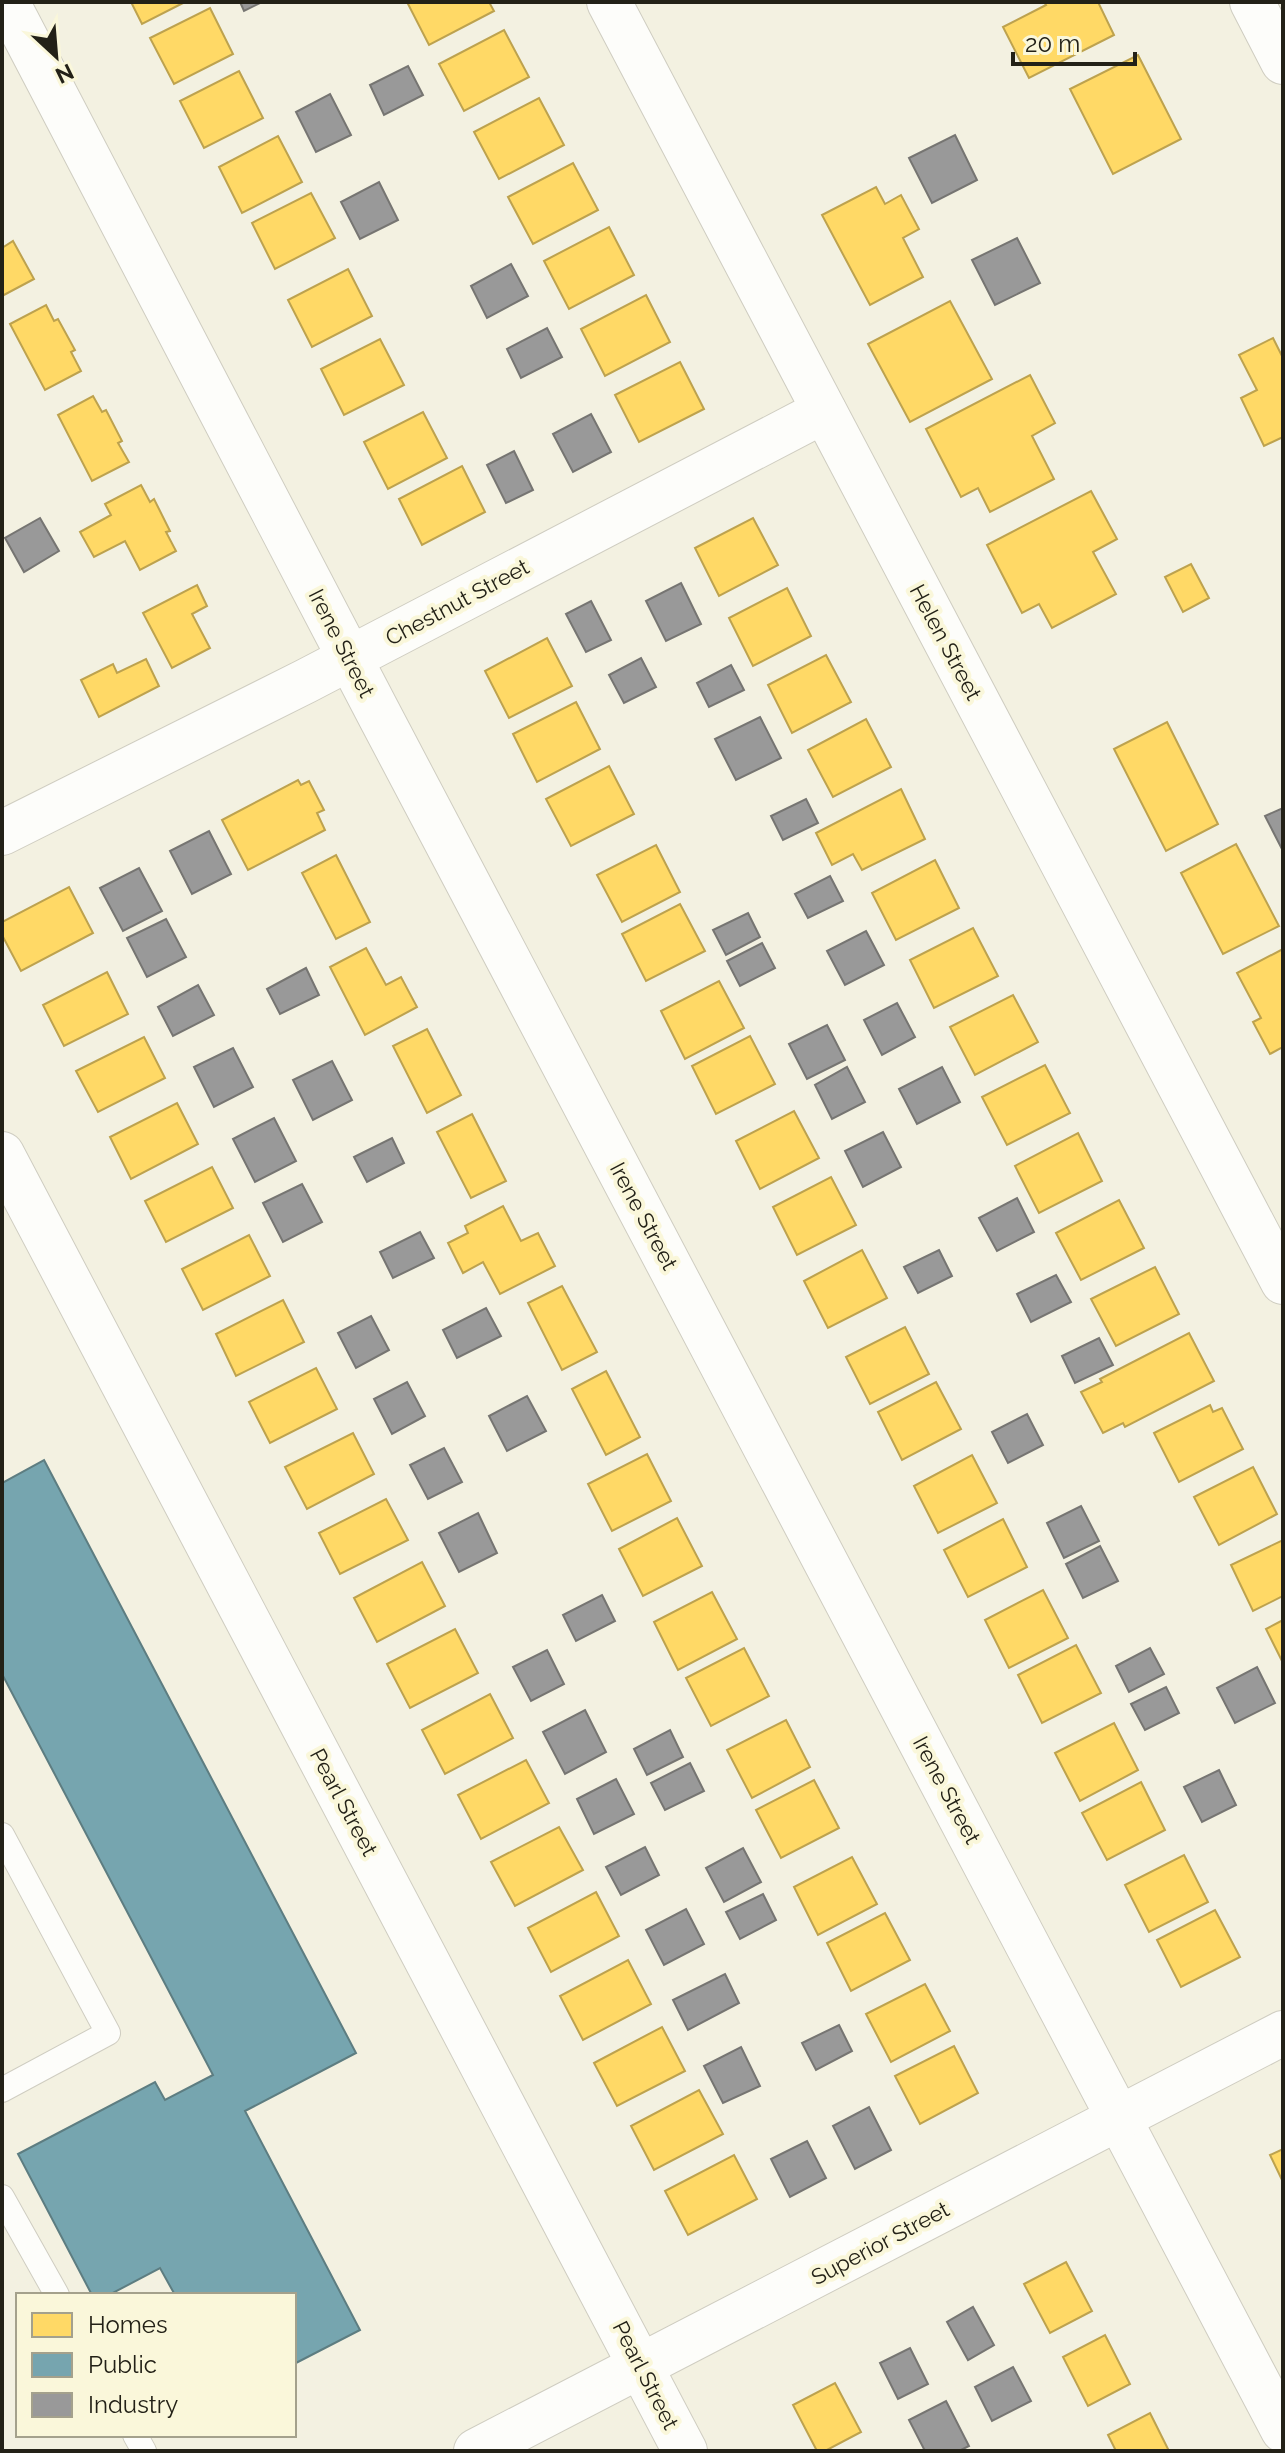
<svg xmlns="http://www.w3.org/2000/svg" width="1285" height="2453" font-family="Raleway,sans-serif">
<rect width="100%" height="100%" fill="#f3f1e1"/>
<!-- homes -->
<g fill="#ffd966" stroke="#bda24e" stroke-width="2">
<polygon points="131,2 185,2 142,24"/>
<polygon points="407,2 489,2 494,11 429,45"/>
<polygon points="1044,2 1098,2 1114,35 1029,78 1003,27 1046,5"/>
<polygon points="210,8 233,54 174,84 150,38"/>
<polygon points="504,30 529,77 464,111 439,64"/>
<polygon points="1138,55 1181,139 1113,174 1070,89"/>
<polygon points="239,71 263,118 204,148 180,101"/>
<polygon points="539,98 564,145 499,179 474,132"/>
<polygon points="278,136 302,182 242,213 219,167"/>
<polygon points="573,163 598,210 533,244 508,197"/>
<polygon points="876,187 885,204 901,195 919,229 903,238 923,277 870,305 822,215"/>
<polygon points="311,193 335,238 275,269 252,223"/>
<polygon points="609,227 634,275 569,309 544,261"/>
<polygon points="13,241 34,279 2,296 2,248"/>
<polygon points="348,269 372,316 312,347 288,300"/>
<polygon points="646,295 670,342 605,376 581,329"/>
<polygon points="950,301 992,379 910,422 868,344"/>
<polygon points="46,305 54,321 58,319 75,350 71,352 81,371 45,390 10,324"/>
<polygon points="1273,338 1283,358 1283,437 1264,446 1241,398 1257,390 1239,355"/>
<polygon points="380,339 404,385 344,415 321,369"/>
<polygon points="680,362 704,409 639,442 615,395"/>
<polygon points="1030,375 1055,423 1032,436 1054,479 990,512 978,488 961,497 926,429"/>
<polygon points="93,396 102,412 106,410 122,441 118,443 129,462 92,481 58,415"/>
<polygon points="423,412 447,458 388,489 364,442"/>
<polygon points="462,466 485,512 422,545 399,499"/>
<polygon points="141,485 150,502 154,499 170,531 166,532 176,551 140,570 125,541 94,557 80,532 111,515 105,504"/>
<polygon points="1091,491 1117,539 1093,552 1116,594 1052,628 1039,604 1022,613 987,545"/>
<polygon points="753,518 778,565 719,596 695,548"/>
<polygon points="1191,564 1209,598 1183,612 1165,577"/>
<polygon points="197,585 207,606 192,614 210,648 172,668 143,613"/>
<polygon points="787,588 811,636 753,666 729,618"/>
<polygon points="547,638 572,686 509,718 485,671"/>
<polygon points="826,655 851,702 792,733 768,685"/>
<polygon points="146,659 159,686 99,717 81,680 113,664 117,673"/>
<polygon points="576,702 600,749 537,782 513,734"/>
<polygon points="866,719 891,767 833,797 808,750"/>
<polygon points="1167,722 1218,824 1166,851 1114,749"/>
<polygon points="609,766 634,814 571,846 546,799"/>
<polygon points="298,780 301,785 309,781 324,810 317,813 325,830 248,870 222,820"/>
<polygon points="901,789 925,839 862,870 853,854 832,865 816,833"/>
<polygon points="1236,844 1279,926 1223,954 1181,873"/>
<polygon points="656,845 680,892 622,922 597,875"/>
<polygon points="336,855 370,922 336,939 302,873"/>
<polygon points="935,860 959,908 896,940 872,893"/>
<polygon points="69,887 93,933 21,971 2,935 2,922"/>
<polygon points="680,904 705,951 646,981 622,934"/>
<polygon points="973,928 998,976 934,1008 910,960"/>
<polygon points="366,948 386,985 401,977 417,1007 365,1035 330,967"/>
<polygon points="1283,949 1283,1047 1270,1054 1253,1022 1261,1018 1237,973"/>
<polygon points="107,972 128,1014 64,1046 43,1005"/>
<polygon points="719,981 744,1028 685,1059 661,1011"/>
<polygon points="1013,995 1038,1042 975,1075 950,1027"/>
<polygon points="427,1029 461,1095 427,1113 393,1046"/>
<polygon points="750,1036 775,1084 716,1114 692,1066"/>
<polygon points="144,1037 165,1078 98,1112 76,1071"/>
<polygon points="1045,1065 1070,1113 1007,1145 982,1097"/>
<polygon points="177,1103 198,1144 131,1179 110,1137"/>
<polygon points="794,1111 819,1158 760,1189 736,1141"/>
<polygon points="472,1114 506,1181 471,1198 437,1132"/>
<polygon points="1078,1133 1102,1181 1039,1213 1015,1166"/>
<polygon points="212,1167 233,1208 166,1242 145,1201"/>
<polygon points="831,1177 856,1225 797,1255 773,1207"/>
<polygon points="1119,1200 1144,1248 1081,1280 1056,1233"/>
<polygon points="503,1206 521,1241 538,1233 555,1266 500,1294 483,1262 463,1273 448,1243 468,1233 465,1226"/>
<polygon points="249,1235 270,1276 203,1310 182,1269"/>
<polygon points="862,1250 887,1298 828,1328 804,1281"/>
<polygon points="1155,1267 1179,1314 1116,1346 1091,1299"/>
<polygon points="562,1286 597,1352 562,1370 528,1303"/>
<polygon points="283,1300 304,1342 236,1376 216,1334"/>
<polygon points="905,1327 929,1374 870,1404 846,1357"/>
<polygon points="1189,1333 1214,1381 1125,1427 1123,1423 1103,1433 1081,1392 1102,1382 1100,1379"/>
<polygon points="316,1368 337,1409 270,1443 249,1402"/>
<polygon points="606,1371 640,1437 606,1455 572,1389"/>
<polygon points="936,1382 961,1429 902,1460 878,1412"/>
<polygon points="1210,1405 1213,1412 1222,1408 1243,1449 1179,1482 1154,1433"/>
<polygon points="353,1433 374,1474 307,1509 285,1467"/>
<polygon points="647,1454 671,1501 612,1531 588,1484"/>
<polygon points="972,1455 997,1503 938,1533 914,1486"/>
<polygon points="1253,1467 1277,1514 1219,1545 1194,1497"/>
<polygon points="386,1499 408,1540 340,1574 319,1533"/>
<polygon points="677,1518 702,1566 643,1596 619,1549"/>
<polygon points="1003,1519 1027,1567 968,1597 944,1550"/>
<polygon points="1283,1540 1283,1596 1253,1611 1231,1565"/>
<polygon points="422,1562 445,1606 377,1642 354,1598"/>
<polygon points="1043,1590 1068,1638 1009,1668 985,1620"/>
<polygon points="712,1592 737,1639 678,1670 654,1622"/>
<polygon points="1283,1620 1283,1663 1266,1629"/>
<polygon points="455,1629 478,1673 410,1708 387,1664"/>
<polygon points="1076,1645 1101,1693 1042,1723 1018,1675"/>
<polygon points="744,1648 769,1696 711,1726 686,1678"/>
<polygon points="490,1694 513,1738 445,1774 422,1730"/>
<polygon points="786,1720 810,1767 752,1798 727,1750"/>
<polygon points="1114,1723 1138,1770 1080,1801 1055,1753"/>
<polygon points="526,1760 549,1803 481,1839 458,1795"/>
<polygon points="814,1780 839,1828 781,1858 756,1810"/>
<polygon points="1141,1782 1165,1830 1107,1860 1082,1813"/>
<polygon points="559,1827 583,1870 515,1906 491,1862"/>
<polygon points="1184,1855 1208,1902 1149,1932 1125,1885"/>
<polygon points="852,1857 877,1904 818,1935 794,1887"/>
<polygon points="596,1892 619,1936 551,1972 528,1928"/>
<polygon points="1215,1910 1240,1957 1181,1987 1157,1940"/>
<polygon points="885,1913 910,1960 851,1991 827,1943"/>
<polygon points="628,1960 651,2004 583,2040 560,1996"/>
<polygon points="925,1984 950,2031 891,2062 866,2014"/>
<polygon points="662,2027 685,2071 617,2106 594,2063"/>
<polygon points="954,2046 978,2093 920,2124 895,2076"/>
<polygon points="699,2090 723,2134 654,2170 631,2126"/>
<polygon points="1283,2149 1283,2182 1270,2155"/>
<polygon points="734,2155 757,2199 688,2235 665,2191"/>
<polygon points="1066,2262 1092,2311 1050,2333 1024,2284"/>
<polygon points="1105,2335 1130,2384 1088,2406 1063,2357"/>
<polygon points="835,2383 861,2432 825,2451 817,2451 793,2405"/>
<polygon points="1150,2413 1169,2451 1116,2451 1108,2435"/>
</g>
<!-- public -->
<polygon fill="#76a5af" stroke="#5d7d81" stroke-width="2" points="44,1460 356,2053 245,2111 360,2330 294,2364 294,2295 175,2295 160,2268 109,2295 92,2295 18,2154 155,2082 165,2100 213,2075 2,1674 2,1483"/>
<!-- industry -->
<g fill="#999" stroke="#767572" stroke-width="2">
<polygon points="240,2 262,2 244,11"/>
<polygon points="408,66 423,95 384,115 370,85"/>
<polygon points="330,94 351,135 316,152 296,112"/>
<polygon points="955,135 977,180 932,203 909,158"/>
<polygon points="379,182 398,220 360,239 341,202"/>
<polygon points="1017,238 1040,283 995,305 972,260"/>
<polygon points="511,264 528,296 487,318 471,286"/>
<polygon points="547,328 562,357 521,378 507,349"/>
<polygon points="591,414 611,452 573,472 553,434"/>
<polygon points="514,451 533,490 506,503 487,465"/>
<polygon points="40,518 59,551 24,572 5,538"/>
<polygon points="681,583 701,624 666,641 646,601"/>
<polygon points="591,601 611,640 586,652 566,614"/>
<polygon points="641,658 656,687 624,703 609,675"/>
<polygon points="731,665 744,690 709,707 697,683"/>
<polygon points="760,717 781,758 736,780 715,739"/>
<polygon points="806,799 818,823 783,840 771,816"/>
<polygon points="1283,808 1283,851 1265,816"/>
<polygon points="209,831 231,874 192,894 170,851"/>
<polygon points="139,868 162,911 123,931 100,888"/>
<polygon points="830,876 843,901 808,918 795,894"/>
<polygon points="748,913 760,937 726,955 713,930"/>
<polygon points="166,919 186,957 147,977 127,938"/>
<polygon points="866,931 884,965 845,985 827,951"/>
<polygon points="762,943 775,968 740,986 727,961"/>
<polygon points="306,968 319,995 280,1014 267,989"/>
<polygon points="198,985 214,1015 173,1036 158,1007"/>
<polygon points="897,1003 915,1037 882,1055 864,1020"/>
<polygon points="827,1025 845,1060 807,1079 789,1044"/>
<polygon points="233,1048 253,1087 214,1107 194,1067"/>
<polygon points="332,1061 352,1100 313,1120 293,1080"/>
<polygon points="847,1067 865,1102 832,1119 815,1085"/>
<polygon points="942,1067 960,1102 917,1124 899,1089"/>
<polygon points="274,1118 296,1161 255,1182 233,1139"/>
<polygon points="883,1132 901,1167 863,1187 845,1151"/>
<polygon points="392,1138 404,1163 367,1182 354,1157"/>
<polygon points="302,1184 322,1222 283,1242 263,1203"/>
<polygon points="1017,1198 1034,1232 997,1251 979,1218"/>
<polygon points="420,1232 434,1258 393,1278 380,1252"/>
<polygon points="939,1250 952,1276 918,1293 904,1267"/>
<polygon points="1056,1275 1071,1302 1031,1322 1017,1294"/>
<polygon points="486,1308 501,1336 457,1358 443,1330"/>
<polygon points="371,1316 389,1350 356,1368 338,1333"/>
<polygon points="1099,1338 1113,1365 1075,1383 1062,1356"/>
<polygon points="407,1382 425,1416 392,1434 374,1399"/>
<polygon points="527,1396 546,1431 507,1451 489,1416"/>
<polygon points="1027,1414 1043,1445 1008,1463 992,1432"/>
<polygon points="444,1448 462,1482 428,1499 410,1465"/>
<polygon points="1081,1506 1099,1541 1064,1558 1047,1523"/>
<polygon points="478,1513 497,1553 459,1572 439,1533"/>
<polygon points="1100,1546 1118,1581 1083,1598 1066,1564"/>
<polygon points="602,1595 615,1621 576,1641 563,1615"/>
<polygon points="1150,1648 1164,1674 1129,1692 1116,1666"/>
<polygon points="547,1650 564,1684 531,1701 513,1667"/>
<polygon points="1257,1667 1275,1703 1235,1723 1217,1688"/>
<polygon points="1166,1687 1179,1713 1145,1730 1131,1704"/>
<polygon points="585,1710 606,1752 565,1774 543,1732"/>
<polygon points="670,1730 683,1757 647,1775 634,1749"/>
<polygon points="690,1763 704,1791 665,1810 651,1783"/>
<polygon points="1219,1770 1236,1805 1202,1822 1184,1787"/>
<polygon points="616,1779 634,1814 594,1834 577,1799"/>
<polygon points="645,1847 659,1875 621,1895 606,1867"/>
<polygon points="743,1848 761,1882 724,1902 706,1868"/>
<polygon points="763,1894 776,1920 740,1939 726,1912"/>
<polygon points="686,1909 704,1944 664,1965 646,1930"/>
<polygon points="725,1974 739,2003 688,2030 673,2000"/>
<polygon points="839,2025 852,2051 816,2070 802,2043"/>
<polygon points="741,2047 760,2086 723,2103 704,2066"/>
<polygon points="869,2107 891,2150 855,2169 833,2126"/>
<polygon points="807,2141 826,2178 790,2197 771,2159"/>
<polygon points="973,2307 994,2345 968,2360 947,2322"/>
<polygon points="910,2348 928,2384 898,2399 880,2363"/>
<polygon points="1013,2367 1031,2401 992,2421 975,2387"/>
<polygon points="946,2401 969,2446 959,2451 925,2451 909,2420"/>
</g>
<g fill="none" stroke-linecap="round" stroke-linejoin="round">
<defs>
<g id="service">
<polyline points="2,1835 108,2033 2,2090"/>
<polyline points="2,2197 57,2295"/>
<polyline points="135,2435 144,2451"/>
</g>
<g id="minor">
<polyline points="7,2 381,718 1283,2430"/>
<polyline points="609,2 1283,1282"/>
<polyline points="1252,2 1283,62"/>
<polyline points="2,833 306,681 824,411"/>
<polyline points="2,1154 685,2451"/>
</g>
<polyline id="tertiary" points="476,2451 1283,2033"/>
</defs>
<!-- service casing -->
<use href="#service" stroke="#cfcdc1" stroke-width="26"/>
<!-- minor casing -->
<use href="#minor" stroke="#cfcdc1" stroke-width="46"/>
<!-- tertiary casing -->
<use href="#tertiary" stroke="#cfcdc1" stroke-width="46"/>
<!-- service -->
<use href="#service" stroke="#fdfdfa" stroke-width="24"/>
<!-- minor -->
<use href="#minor" stroke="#fdfdfa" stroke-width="44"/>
<!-- tertiary -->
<use href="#tertiary" stroke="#fdfdfa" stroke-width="44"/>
</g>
<g text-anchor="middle" stroke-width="8" stroke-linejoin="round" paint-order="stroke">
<!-- street labels -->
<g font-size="22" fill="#232117" stroke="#faf7da">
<text transform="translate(457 602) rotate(-28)" y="8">Chestnut Street</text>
<text transform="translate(946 642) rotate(62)" y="8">Helen Street</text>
<text transform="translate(342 643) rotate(63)" y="8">Irene Street</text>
<text transform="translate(644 1216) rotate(62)" y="8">Irene Street</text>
<text transform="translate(947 1790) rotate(62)" y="8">Irene Street</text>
<text transform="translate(344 1802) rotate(62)" y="8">Pearl Street</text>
<text transform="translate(880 2243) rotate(-28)" y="8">Superior Street</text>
<text transform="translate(646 2375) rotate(63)" y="8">Pearl Street</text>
</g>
</g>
<!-- border -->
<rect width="1285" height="2453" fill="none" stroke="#232117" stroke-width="8"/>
<!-- legend -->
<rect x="16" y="2293" width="280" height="144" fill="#faf7da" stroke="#a4a18c" stroke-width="2"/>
<rect x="32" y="2313" width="40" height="24" fill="#ffd966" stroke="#a4a18c" stroke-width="2"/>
<text x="88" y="2333" font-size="24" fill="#232117">Homes</text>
<rect x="32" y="2353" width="40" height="24" fill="#76a5af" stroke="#a4a18c" stroke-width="2"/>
<text x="88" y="2373" font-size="24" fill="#232117">Public</text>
<rect x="32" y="2393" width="40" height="24" fill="#999999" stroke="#a4a18c" stroke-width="2"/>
<text x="88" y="2413" font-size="24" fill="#232117">Industry</text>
<!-- north arrow -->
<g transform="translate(56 56) rotate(154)" stroke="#faf7da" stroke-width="6" paint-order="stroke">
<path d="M0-6L14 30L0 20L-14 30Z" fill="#232117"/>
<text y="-12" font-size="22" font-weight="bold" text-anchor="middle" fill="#232117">N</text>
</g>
<!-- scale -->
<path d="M1013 52v12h122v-12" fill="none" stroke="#232117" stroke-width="4"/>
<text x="1025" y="52" font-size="24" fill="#232117" stroke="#faf7da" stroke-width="6" paint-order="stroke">20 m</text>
</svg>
